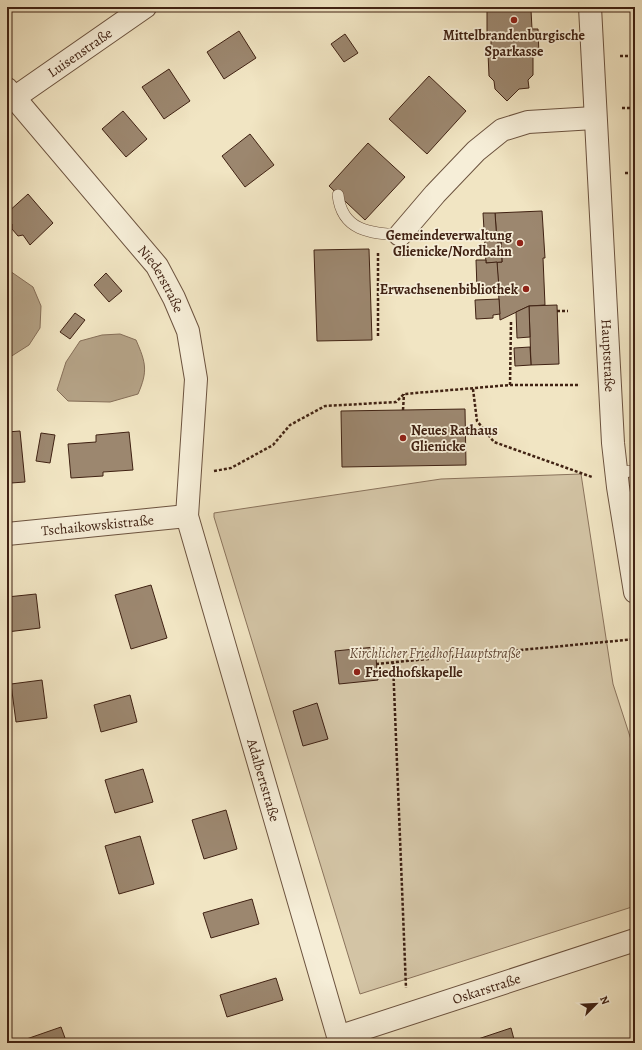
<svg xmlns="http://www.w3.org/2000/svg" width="642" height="1050" font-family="Alegreya,serif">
<rect width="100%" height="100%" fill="#f1e5c3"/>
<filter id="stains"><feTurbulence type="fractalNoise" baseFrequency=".005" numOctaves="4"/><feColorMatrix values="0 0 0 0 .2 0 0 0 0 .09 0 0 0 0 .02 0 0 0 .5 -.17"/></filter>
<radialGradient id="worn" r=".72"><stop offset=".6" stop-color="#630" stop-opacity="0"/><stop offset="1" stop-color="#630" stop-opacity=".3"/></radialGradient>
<!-- green -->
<polygon fill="#d3c4a5" stroke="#8a735c" points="581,474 613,684 635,752 635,906 360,994 214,517 214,513 441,479"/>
<!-- water -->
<g fill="#b5a387" stroke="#866f59">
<polygon points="7,269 33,287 41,306 40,328 29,345 7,359"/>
<path d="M120 334 136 340C146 363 148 371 138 394L110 402 68 401 57 390 66 362 80 341 102 335Z"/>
</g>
<!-- building -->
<g fill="#9c876f" stroke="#402213">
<polygon points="490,7 529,7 531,10 532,29 538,29 539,55 533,55 533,75 528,80 529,88 519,89 507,101 495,89 494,81 489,76 488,53 491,54 491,36 487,36 487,11"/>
<polygon points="239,31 256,58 224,79 207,52"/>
<polygon points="345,34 358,53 344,62 331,44"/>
<polygon points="169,69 190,101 164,119 142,87"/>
<polygon points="429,76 466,111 427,154 389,119"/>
<polygon points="123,111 147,139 126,157 102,129"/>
<polygon points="250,134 274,165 245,187 222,156"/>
<polygon points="368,143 405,177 365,220 329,186"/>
<polygon points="28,194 53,223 30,245 23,235 18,236 12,229 12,224 7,219 7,213"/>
<polygon points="542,211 545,258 543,258 545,305 529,306 500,320 497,262 502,262 501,242 497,242 495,213"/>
<polygon points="483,213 495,213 497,242 501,242 502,262 486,263"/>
<polygon points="369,249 372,340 317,341 314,250"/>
<polygon points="476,260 486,260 486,263 497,262 499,288 477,289"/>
<polygon points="106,273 122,291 109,302 94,285"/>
<polygon points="499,299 500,314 493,315 493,318 476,319 475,300"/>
<polygon points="557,305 559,364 531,365 529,306"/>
<polygon points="529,306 530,337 517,338 516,312"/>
<polygon points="75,313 85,320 70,339 60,332"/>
<polygon points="530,347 531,365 515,366 514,348"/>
<polygon points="465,409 466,465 342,467 341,411"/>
<polygon points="20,431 25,482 11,483 10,480 7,480 7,432"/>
<polygon points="129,432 133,470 103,472 103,476 71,478 68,444 96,442 96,435"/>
<polygon points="41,433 55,435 50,463 36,461"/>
<polygon points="151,585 167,638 131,649 115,595"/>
<polygon points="36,594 40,628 7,632 7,597"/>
<polygon points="375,647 378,680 339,684 335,651"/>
<polygon points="42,680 47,718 16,722 11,684"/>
<polygon points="130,695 137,722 101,732 94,705"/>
<polygon points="317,703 328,739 303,746 293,711"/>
<polygon points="143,769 153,802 115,813 105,780"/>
<polygon points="226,810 237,849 204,859 192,820"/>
<polygon points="140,836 154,884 119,894 105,846"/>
<polygon points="252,899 259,924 211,938 203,913"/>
<polygon points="276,978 283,1000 227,1017 220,995"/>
<polygon points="61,1027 65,1038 57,1041 58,1043 15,1043"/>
<polygon points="511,1028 515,1043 476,1043 475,1040"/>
</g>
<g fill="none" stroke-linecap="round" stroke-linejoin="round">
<defs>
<g id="service">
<path d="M338 195C342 231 370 233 400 235"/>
<polyline points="616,472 635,471"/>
</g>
<g id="minor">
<path id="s1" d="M7 89 157 266 174 298 188 331 196 379 187 516 340 1043"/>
<path id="s2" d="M14 98 145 7"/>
<polyline points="400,235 435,194 476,151 502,130 528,122 594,118"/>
<path id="s3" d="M7 534 187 516"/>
<path id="s4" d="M338 1037 635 940"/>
</g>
<g id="tertiary">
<path id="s5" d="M590 7 613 443 618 487 635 592"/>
</g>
</defs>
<!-- service casing -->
<use href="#service" stroke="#6c533f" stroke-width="12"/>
<!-- minor casing -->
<use href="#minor" stroke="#6c533f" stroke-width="24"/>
<!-- tertiary casing -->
<use href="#tertiary" stroke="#6c533f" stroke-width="24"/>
<!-- path -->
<g stroke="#402213" stroke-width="2.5" stroke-dasharray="3 2" stroke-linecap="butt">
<polyline points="620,56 635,56"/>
<polyline points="622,108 635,108"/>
<polyline points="625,173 635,173"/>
<polyline points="437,256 485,253"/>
<polyline points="557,311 568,311"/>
<polyline points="378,336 378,253"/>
<polyline points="510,385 511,322"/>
<polyline points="473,389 477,421 494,442 592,477"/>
<polyline points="403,410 404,394"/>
<polyline points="214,471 231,468 273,445 290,425 325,406 396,402 404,394 510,385 580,385"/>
<polyline points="393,663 406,988"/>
<polyline points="376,664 635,639"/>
</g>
<!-- service -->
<use href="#service" stroke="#f6eed8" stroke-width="11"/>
<!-- minor -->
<use href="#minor" stroke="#f6eed8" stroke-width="22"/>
<!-- tertiary -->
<use href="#tertiary" stroke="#f6eed8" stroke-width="22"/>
</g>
<!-- markers -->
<g fill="#8f2418" stroke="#f6eed8" stroke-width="1.5">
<circle cx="514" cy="20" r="4"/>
<circle cx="520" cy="243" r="4"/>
<circle cx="526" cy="289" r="4"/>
<circle cx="403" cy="438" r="4"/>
<circle cx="357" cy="672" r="4"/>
</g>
<g text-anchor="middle" stroke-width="3.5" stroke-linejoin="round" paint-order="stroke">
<!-- poi labels -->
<g font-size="14" font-weight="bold" fill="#402213" stroke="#f6eed8" text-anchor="end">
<text x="514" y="40" text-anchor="middle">Mittelbrandenburgische<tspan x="514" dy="16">Sparkasse</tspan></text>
<text x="512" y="240">Gemeindeverwaltung<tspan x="512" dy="16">Glienicke/Nordbahn</tspan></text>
<text x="518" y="294">Erwachsenenbibliothek</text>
<text x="411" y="435" text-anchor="start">Neues Rathaus<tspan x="411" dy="16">Glienicke</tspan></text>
<text x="365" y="677" text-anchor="start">Friedhofskapelle</text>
</g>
<!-- street labels -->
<g font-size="14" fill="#402213" stroke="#f6eed8">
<text dy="5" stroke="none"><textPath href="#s2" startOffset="80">Luisenstraße</textPath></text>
<text dy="5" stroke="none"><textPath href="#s1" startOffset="245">Niederstraße</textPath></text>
<text dy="5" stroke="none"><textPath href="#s5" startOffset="349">Hauptstraße</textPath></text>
<text dy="5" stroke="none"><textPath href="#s3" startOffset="91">Tschaikowskistraße</textPath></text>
<text dy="5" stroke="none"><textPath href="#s1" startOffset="765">Adalbertstraße</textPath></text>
<text dy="5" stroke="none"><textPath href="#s4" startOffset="156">Oskarstraße</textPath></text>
</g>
<!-- park labels -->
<g font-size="14" font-style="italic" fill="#654a38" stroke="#f6eed8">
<text x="435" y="658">Kirchlicher Friedhof Hauptstraße</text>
</g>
</g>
<!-- margin -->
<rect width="642" height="1050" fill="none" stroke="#f1e5c3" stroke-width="24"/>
<rect x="8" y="8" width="626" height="1034" fill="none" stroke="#402213" stroke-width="2"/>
<rect x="12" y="12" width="618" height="1026" fill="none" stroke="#402213"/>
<!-- north arrow -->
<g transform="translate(596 1004) rotate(66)" stroke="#f6eed8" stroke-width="3" paint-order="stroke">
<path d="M0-3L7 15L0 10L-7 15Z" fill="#402213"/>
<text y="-6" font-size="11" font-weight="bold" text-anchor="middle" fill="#402213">N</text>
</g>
<rect width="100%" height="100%" filter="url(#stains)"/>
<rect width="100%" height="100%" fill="url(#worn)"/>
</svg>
